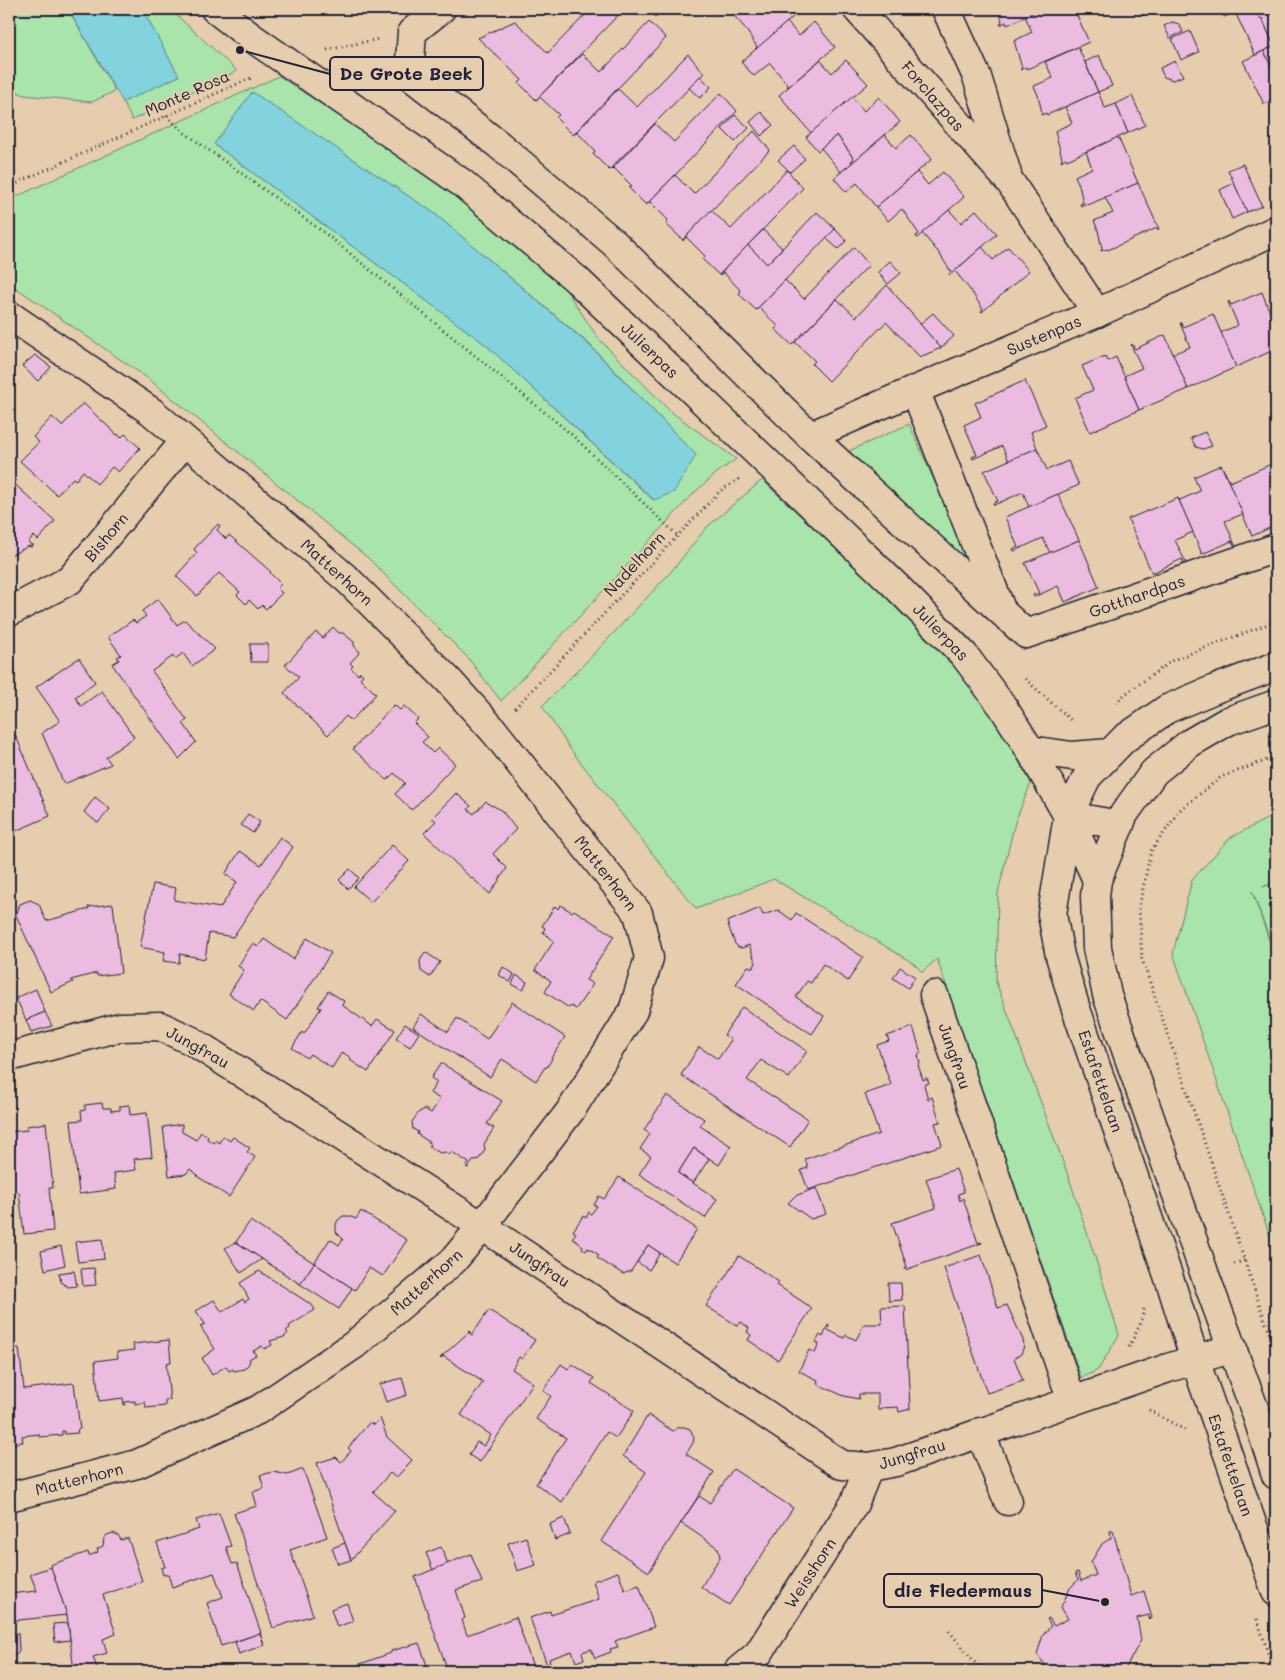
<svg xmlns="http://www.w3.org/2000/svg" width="1285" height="1680" font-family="Mali,sans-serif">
<rect width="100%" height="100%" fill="#e5cdad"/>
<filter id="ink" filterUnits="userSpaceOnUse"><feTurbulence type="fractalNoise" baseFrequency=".02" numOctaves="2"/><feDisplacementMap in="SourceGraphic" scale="10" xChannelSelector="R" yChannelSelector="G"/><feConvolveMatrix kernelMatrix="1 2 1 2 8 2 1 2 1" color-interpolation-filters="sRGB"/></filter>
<g filter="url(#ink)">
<!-- green -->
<g fill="#a9e4aa" stroke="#668372" fill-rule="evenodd">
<polygon points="9,9 68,9 115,91 92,102 24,95 9,88"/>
<polygon points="142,9 170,9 237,71 132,120 123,102 179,76"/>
<path d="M279 76 452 191 566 290 598 338 670 411 736 459 718 472 693 494 501 701 468 658 368 558 146 377 9 283V201L11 199ZM252 92 434 213 589 344 696 455 653 500 485 344 215 145Z"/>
<polygon points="909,424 974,570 849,451"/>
<polygon points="762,480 886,595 963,674 994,717 1031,783 1015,822 998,893 996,982 1069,1178 1097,1263 1119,1335 1098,1370 1081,1378 937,959 922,972 913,963 774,879 696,909 571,750 542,706 590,658 670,573 707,527"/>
<polygon points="1276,814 1276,882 1262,887 1276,883 1276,956 1252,891 1276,960 1276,1254 1173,953 1192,880 1230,838"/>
</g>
<!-- water -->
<g fill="#83d3de" stroke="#5c8c9d">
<polygon points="68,9 142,9 179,76 123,102"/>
<polygon points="252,92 434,213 588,344 696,455 674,492 654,500 485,344 214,144"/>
</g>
<!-- building -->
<g fill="#ebbcdf" stroke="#22223b">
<polygon points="591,9 624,9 536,100 519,83 522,80 478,38 515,21 548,53"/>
<polygon points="648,9 665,9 655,17"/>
<polygon points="728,9 802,9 756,50 755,49 757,47 745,28"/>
<polygon points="999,9 1042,9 1007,25 1006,22 1000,25 1002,22"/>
<polygon points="1042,9 1074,9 1089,42 1027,69 1026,67 1020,70 1022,68 1014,41 1032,32 1025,16"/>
<polygon points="1138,9 1154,9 1154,10 1141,16"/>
<polygon points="1220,9 1243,9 1224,17"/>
<polygon points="1243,9 1255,9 1260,19 1262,18 1274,46 1255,55 1235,12"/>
<polygon points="1255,9 1276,9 1276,45 1274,46 1262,18 1260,19"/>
<polygon points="649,22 666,38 573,135 556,118 559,115 540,97 536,100 582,54 601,72"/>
<polygon points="787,22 799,36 814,22 835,47 788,87 787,86 788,85 770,63 754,76 741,62"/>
<polygon points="1172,22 1179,24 1183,32 1170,38 1164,26"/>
<polygon points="1190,31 1199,52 1181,60 1172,39"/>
<polygon points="1276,45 1276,77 1264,51"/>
<polygon points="1078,47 1098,92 1047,115 1046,113 1041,115 1042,113 1038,95 1034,86 1053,78 1045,62"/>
<polygon points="1264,51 1276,77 1275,80 1276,84 1276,98 1264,104 1243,61"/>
<polygon points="688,54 704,73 609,170 593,154 595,151 577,132 573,135 618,89 637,107"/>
<polygon points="1099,55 1112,86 1098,92 1085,62"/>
<polygon points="820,60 832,73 846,60 868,84 811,133 779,95"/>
<polygon points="1175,61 1183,76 1173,80 1164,77 1160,68"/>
<polygon points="700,76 711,87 700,98 689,88"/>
<polygon points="1098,92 1105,108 1116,104 1128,133 1067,160 1066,158 1061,161 1062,158 1055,131 1072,123 1065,107"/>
<polygon points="721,93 737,111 646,205 629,188 632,186 613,167 610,171 655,124 674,142"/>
<polygon points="1132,96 1145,125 1128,133 1116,104"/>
<polygon points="852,97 864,111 879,97 900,122 852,163 851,161 854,159 837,135 818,151 806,137"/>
<polygon points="761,112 773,125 761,136 750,122"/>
<polygon points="735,115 749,128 735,142 722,129"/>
<polygon points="754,131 770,150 683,240 666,224 668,220 650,202 646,205 675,175 694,194"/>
<polygon points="837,135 854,159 851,161 852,163 841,172 821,148"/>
<polygon points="885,135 896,148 911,135 932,159 876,207 857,183 846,192 834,178"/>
<polygon points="1118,137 1138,183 1088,205 1086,203 1081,206 1080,204 1083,203 1079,185 1075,176 1092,168 1086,152"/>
<polygon points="794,146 805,159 790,172 778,160"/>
<polygon points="1243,164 1262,206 1247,212 1228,170"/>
<polygon points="787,170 803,188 719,275 702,259 705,256 686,237 683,241 683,240 711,210 731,229"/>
<polygon points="917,172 928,185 943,172 964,197 917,238 916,236 919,234 902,209 888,221 876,207"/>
<polygon points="1138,183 1159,229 1157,230 1157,228 1108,250 1107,249 1101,251 1102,249 1098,230 1094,221 1113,213 1105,197"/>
<polygon points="1234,183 1247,212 1232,219 1220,190"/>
<polygon points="949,210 961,223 976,210 997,234 950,275 949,274 951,272 939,253 922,233"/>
<polygon points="817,212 835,229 756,310 739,294 741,291 723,272 720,276 719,275 748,245 767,264"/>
<polygon points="835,229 846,241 838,249 826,238"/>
<polygon points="763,230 782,248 767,264 748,245"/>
<polygon points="854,247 869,265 792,345 775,329 778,326 759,308 756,310 785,280 804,299"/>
<polygon points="982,247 993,260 1008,247 1029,271 982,312 981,311 983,309 971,291 955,271"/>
<polygon points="890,261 901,273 888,284 878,272"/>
<polygon points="887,285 941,348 920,357 886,322 829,381 812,364 815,361 795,342 792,345 837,299 856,317"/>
<polygon points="1262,292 1276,328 1276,349 1236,367 1220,333 1238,325 1228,302 1229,301 1231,305"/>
<polygon points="1276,308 1276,328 1269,311"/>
<polygon points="933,313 954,336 941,348 920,324"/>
<polygon points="1213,314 1236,367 1188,389 1172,354 1190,347 1180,323 1181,323 1183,327"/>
<polygon points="1165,335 1188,389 1139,410 1124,376 1142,368 1131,345 1132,344 1135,349"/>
<polygon points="35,355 51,367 38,381 22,366"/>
<polygon points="1105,356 1108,361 1116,357 1139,410 1090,432 1075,398 1093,390 1082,366"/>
<polygon points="1026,380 1025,381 1046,425 1031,432 1037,448 1009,461 1002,446 973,459 972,457 977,455 964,425 981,417 975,403"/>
<polygon points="83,403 117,435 118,434 121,438 125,434 140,448 118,472 112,467 97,484 83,471 76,480 73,478 57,495 20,461 39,442 33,437 52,417 62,426"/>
<polygon points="1205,432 1212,446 1203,449 1196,447 1191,438"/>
<polygon points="1037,448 1047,470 1068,461 1079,485 1029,507 1023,492 994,505 993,503 998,501 984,471"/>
<polygon points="1276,462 1276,525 1252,536 1221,465 1230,482"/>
<polygon points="1221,465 1243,514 1225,521 1235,545 1234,545 1232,541 1202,554 1178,498 1180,500 1200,491 1194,477"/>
<polygon points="9,479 55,521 38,540 34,536 28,542 31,545 34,545 31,547 29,546 9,556"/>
<polygon points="1058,494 1079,540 1050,553 1043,538 1014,551 1013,549 1018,547 1005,517"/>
<polygon points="1178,498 1193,532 1175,540 1186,563 1184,564 1182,559 1152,573 1128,519"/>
<polygon points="218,524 220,526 217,530 226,539 229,535 271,572 270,573 281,584 277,588 282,593 266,609 262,605 258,609 249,600 246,604 237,595 240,592 219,573 197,596 176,576 197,553 194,549"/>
<polygon points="1079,540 1099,587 1065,602 1058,586 1034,597 1033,595 1039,593 1025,563"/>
<polygon points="158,599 177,625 185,620 215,649 192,666 183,653 175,659 173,656 152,671 187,720 183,723 196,742 179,759 112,664 119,660 117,657 121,655 108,637 133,620 136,623 146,616 142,611"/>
<polygon points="333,627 339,633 343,633 354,642 354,646 360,652 350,663 353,666 351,668 358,675 360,672 363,675 360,678 376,694 351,721 346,716 328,735 284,693 299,677 285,665 316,632 323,638"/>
<polygon points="250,644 268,644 268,662 251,662"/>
<polygon points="79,658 95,682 75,697 81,706 102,691 134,737 106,757 111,764 64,784 42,733 60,721 36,687"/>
<polygon points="394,705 400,710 404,706 418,719 414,723 428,737 422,742 433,753 438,748 455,764 412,810 395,794 405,783 394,773 387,780 353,749"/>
<polygon points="9,720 50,816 9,834"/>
<polygon points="456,793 471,806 468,809 474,814 486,801 491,806 492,805 502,811 516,829 493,854 507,868 490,894 471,877 471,878 424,833 436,821 432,818"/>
<polygon points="95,797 110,809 98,823 84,812"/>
<polygon points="248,814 260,822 253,833 241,825"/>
<polygon points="280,837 293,847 233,937 209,933 205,959 180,954 179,963 163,961 165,952 140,947 153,884 176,888 174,900 220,908 237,882 225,874 240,851 261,865"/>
<polygon points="392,845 409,861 371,902 354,887"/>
<polygon points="350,869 359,878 348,889 339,880"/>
<polygon points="30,900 39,904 46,921 89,909 88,907 113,904 121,973 97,976 97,973 93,974 71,980 73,982 51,992 15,913 17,913 20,904"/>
<polygon points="560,905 572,912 574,910 614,936 586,980 593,984 576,1009 571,1006 569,1008 545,992 551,981 535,970 554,941 543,932 545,928 542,926 555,906 558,909"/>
<polygon points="760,908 763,915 778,910 792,920 796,913 863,957 848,981 823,964 811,983 807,981 796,997 824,1016 812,1034 736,984 748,966 753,968 756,963 749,945 742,948 738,947 735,944 727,922"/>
<polygon points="307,938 331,953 287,1020 260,1001 254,1011 229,994 244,970 238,966 253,943 258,947 264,939 293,959"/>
<polygon points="425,952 440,962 430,977 421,971 420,961"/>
<polygon points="503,967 514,974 510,982 499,975"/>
<polygon points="900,967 915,977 908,988 893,978"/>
<polygon points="516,975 527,982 523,990 512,984"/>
<polygon points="36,989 45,1012 26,1020 16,998"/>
<polygon points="328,991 344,1001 342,1005 372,1026 377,1019 395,1030 368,1072 350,1060 351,1058 342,1052 332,1068 310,1054 307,1058 292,1048 302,1032 304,1034 321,1008 318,1007"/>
<polygon points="512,1002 565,1037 551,1058 552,1059 546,1068 545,1067 536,1081 502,1059 490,1077 413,1027 421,1014 448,1032 457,1018 487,1039"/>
<polygon points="742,1007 807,1051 789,1078 761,1060 747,1080 808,1119 790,1147 681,1075 699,1047 718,1059 731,1040 724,1035"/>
<polygon points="45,1012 52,1026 31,1032 26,1020"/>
<polygon points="405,1024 419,1033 410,1047 396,1038"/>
<polygon points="913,1027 921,1053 918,1055 920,1064 918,1065 923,1080 927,1078 929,1083 924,1085 928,1099 932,1097 940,1122 935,1123 942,1145 808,1190 801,1170 808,1168 805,1159 879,1134 865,1094 891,1085 877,1045 889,1041 887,1036"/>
<polygon points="441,1063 502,1101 487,1124 494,1128 484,1144 485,1150 479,1159 473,1161 468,1168 466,1167 469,1163 452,1152 449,1155 445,1152 440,1153 430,1147 429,1142 417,1134 418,1132 413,1129 412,1122 419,1112 425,1109 431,1113 440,1099 430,1093 437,1082 431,1078"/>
<polygon points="667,1095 704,1119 700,1126 731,1146 719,1165 694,1148 678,1173 717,1199 705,1218 639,1174 651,1156 640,1149 650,1134 644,1130"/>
<polygon points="102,1103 103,1108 111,1108 111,1111 120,1110 120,1106 129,1105 130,1115 147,1113 152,1157 134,1159 136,1170 114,1173 116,1189 79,1194 71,1121 82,1120 81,1111 85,1110 85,1105"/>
<polygon points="46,1123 53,1188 49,1188 53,1231 24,1234 19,1192 9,1193 9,1132 27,1130 27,1126"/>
<polygon points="182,1124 182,1132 196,1140 201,1132 208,1136 207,1139 213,1143 215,1140 219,1143 223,1136 230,1141 233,1137 250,1148 247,1152 255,1157 229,1197 197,1176 198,1175 190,1169 186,1174 169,1176 163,1127"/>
<polygon points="694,1148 709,1159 693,1183 678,1173"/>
<polygon points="956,1169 964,1192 958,1194 960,1201 963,1198 978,1243 981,1242 982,1243 905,1270 904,1268 907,1267 892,1223 936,1208 926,1179"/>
<polygon points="619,1177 697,1229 675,1263 648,1245 631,1271 623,1274 597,1258 599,1255 588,1248 586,1251 582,1248 583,1246 572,1238 576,1233 573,1231 583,1216 586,1218 589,1212 591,1214 597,1206 594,1205 599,1196 604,1199"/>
<polygon points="816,1188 826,1214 811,1219 788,1203 795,1196"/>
<polygon points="361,1211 407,1240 383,1276 369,1268 355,1290 314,1263 330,1239 339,1245 343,1239 336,1232 336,1224 338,1220 343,1216 349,1216 356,1219"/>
<polygon points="250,1221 314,1263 300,1284 236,1242"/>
<polygon points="102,1239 104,1259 78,1262 75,1242"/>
<polygon points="236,1242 262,1259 241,1273 225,1248"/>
<polygon points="648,1245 660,1253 649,1270 637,1262"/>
<polygon points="61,1246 65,1265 45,1270 41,1251"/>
<polygon points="981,1255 998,1308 1007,1305 1023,1340 1024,1346 1021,1354 1014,1358 1023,1381 987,1393 944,1268"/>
<polygon points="739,1256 779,1282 777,1285 812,1308 778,1360 748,1340 751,1335 747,1332 749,1328 741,1322 738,1326 706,1306"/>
<polygon points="314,1263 352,1288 339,1309 300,1284"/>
<polygon points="94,1268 96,1285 83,1286 81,1269"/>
<polygon points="74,1271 77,1286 68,1287 61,1282 59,1273"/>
<polygon points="259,1271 312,1305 315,1310 289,1326 290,1328 286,1331 288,1333 284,1337 270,1341 272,1345 264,1349 262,1346 253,1351 256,1355 249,1359 250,1361 248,1365 244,1369 234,1371 233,1369 229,1371 226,1366 212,1375 202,1358 215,1349 200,1326 205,1324 196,1311 214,1300 222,1312 243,1299 245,1302 249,1299 240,1283"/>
<polygon points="888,1283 901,1283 902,1300 889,1301"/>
<polygon points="905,1306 910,1409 899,1412 898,1407 882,1408 882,1410 878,1410 878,1394 859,1394 859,1399 844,1396 817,1384 818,1380 799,1371 809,1350 815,1353 819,1344 816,1342 820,1335 823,1337 828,1325 829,1326 828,1330 844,1338 846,1335 856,1340 864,1324 882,1324 881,1307"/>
<polygon points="489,1310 535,1340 522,1359 519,1357 512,1369 533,1383 480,1462 469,1455 477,1442 484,1446 491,1435 461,1415 483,1382 443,1356 441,1359 440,1358 470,1331 471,1332 469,1333 472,1335"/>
<polygon points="169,1340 171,1362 166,1363 170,1400 165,1400 165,1406 146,1408 145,1402 135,1404 135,1401 125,1402 125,1405 124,1405 123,1398 99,1401 95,1361 118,1358 117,1352 134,1350 133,1344"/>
<polygon points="19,1348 24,1389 74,1383 80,1429 77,1430 78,1433 65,1434 64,1431 62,1431 62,1435 39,1437 39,1434 22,1436 23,1442 9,1444 9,1349"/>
<polygon points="561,1364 568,1369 572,1364 594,1378 591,1383 634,1411 616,1438 607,1432 562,1502 536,1484 566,1438 536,1419 551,1396 543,1391"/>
<polygon points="402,1378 407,1395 386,1402 380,1384"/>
<polygon points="648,1415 673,1431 679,1427 684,1427 690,1429 694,1437 693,1443 686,1454 714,1472 649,1572 601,1541 646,1472 623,1456"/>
<polygon points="380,1418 387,1437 412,1460 396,1478 390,1473 373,1492 395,1511 351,1560 317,1463 336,1457 341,1462 351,1451 348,1448 370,1422 373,1425"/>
<polygon points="303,1469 327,1537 290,1550 313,1615 273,1628 234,1513 257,1506 253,1492 264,1488 260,1475 274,1472 288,1475"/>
<polygon points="733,1469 793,1508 729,1605 701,1587 720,1557 718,1548 681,1523 699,1496 710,1503"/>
<polygon points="219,1513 231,1546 226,1547 232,1564 237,1563 261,1633 221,1646 207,1603 223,1597 214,1573 172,1587 168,1574 163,1575 161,1568 165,1567 157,1543 199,1529 196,1520"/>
<polygon points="564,1518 570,1534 555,1540 550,1524"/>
<polygon points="1110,1531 1113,1531 1131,1596 1144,1591 1152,1618 1149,1619 1149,1615 1137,1618 1141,1640 1124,1671 1037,1671 1045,1665 1037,1654 1043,1635 1051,1626 1047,1619 1049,1618 1054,1626 1068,1619 1061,1607 1070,1588 1078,1580 1075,1573 1078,1572 1081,1581 1096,1575 1091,1562 1102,1544 1111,1538"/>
<polygon points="113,1533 118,1535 121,1540 128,1538 142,1581 103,1595 116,1634 103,1639 107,1653 93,1657 98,1671 74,1671 67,1615 50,1565 88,1552 89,1556 98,1552 97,1549 103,1546 104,1538 107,1535"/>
<polygon points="526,1537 536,1565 517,1571 508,1543"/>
<polygon points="345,1543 351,1560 338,1564 332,1548"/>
<polygon points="441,1547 448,1564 433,1570 426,1553"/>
<polygon points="471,1554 482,1582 456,1590 465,1618 462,1620 467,1635 516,1617 534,1670 533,1671 448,1671 415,1577"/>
<polygon points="51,1567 67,1615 9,1621 9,1594 37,1591 30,1574"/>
<polygon points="618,1572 625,1590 639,1585 654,1627 615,1641 618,1647 610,1649 611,1652 595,1658 591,1649 582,1652 584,1659 576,1662 572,1651 549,1659 550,1663 547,1665 530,1618 550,1611 551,1615 599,1599 593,1581"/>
<polygon points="347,1603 353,1621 337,1627 331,1609"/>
<polygon points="68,1623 70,1640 55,1642 53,1624"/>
<polygon points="18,1633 19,1650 16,1655 9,1656 9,1634"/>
<polygon points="260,1633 264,1645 239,1654 235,1642"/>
<polygon points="419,1643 429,1671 347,1671 346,1669 391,1653 391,1651"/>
<polygon points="173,1663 176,1671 150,1671"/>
</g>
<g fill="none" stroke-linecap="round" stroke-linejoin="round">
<defs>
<g id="minor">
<polyline points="215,9 251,37 462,183 577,280 896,586 964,655 1003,707 1030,750 1068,816 1097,880"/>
<polyline points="441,9 412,32 409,75 499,145 614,243 810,436 1026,634 1276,548"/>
<polyline points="857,9 1010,182 1097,313"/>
<polyline points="946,9 977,77 1007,174"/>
<polyline points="9,315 152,412 348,580 448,680 494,731 638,913 649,958 633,1011 571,1110 482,1226 453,1261 354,1345 258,1410 137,1464 9,1497"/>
<polyline points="915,390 1001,609"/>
<polyline points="810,436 915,390 1097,313 1276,230"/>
<polyline points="9,612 70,580 185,441"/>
<polyline points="1276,666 1215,689 1167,709 1124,739 1087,777 1068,816 1052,914 1060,956 1075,1006 1172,1287 1195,1360 1276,1592"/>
<polyline points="1276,704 1228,721 1190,743 1154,772 1124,814 1097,880 1095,896 1097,948 1107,995 1205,1275 1257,1416 1276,1475"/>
<polyline points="1030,750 1072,756 1110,753"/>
<polyline points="1068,816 1120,825"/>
<polyline points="934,995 1072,1401"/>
<polyline points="9,1057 120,1027 160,1026 192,1041 482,1226 842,1465 869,1467 896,1462 1168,1368 1233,1348"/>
<polyline points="980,1432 1008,1501"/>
<polyline points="738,1671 758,1654 854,1504 869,1467"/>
</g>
</defs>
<!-- minor casing -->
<use href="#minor" stroke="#22223b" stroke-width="31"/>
<!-- path -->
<g stroke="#22223b" stroke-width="3" stroke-dasharray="1 4" stroke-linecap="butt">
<polyline points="273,9 279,15"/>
<polyline points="327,50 379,39"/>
<polyline points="166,116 185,133 326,234 571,434 678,536"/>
<polyline points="9,189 19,182 253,77"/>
<polyline points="1025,679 1073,722"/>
<polyline points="1116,703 1124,695 1173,660 1276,621"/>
<polyline points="515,708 720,491 739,479"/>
<polyline points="1276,757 1221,777 1180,810 1151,851 1139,907 1142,959 1276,1353"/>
<polyline points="1234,1264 1245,1260"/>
<polyline points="1129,1347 1140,1325 1144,1309"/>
<polyline points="1149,1410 1185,1430"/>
<polyline points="1257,1619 1274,1671"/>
<polyline points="949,1631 982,1671"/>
</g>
<!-- minor -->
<use href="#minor" stroke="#e5cdad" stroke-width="28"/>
</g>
</g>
<g text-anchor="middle" stroke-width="4" stroke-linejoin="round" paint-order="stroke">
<!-- street labels -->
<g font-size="16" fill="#22223b" stroke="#e5cdad">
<text transform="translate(187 93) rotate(-24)" y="6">Monte Rosa</text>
<text transform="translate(933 96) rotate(49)" y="6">Forclazpas</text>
<text transform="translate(1044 335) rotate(-23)" y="6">Sustenpas</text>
<text transform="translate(650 350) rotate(44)" y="6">Julierpas</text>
<text transform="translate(106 537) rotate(-50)" y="6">Bishorn</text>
<text transform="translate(634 564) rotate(-47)" y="6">Nadelhorn</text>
<text transform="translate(337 572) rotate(42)" y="6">Matterhorn</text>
<text transform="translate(1137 596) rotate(-19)" y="6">Gotthardpas</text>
<text transform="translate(941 632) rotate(46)" y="6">Julierpas</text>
<text transform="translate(606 873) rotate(52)" y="6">Matterhorn</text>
<text transform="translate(198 1047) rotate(29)" y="6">Jungfrau</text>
<text transform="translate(955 1056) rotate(71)" y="6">Jungfrau</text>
<text transform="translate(1101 1081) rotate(71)" y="6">Estafettelaan</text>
<text transform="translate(540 1264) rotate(34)" y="6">Jungfrau</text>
<text transform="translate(426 1282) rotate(-42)" y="6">Matterhorn</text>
<text transform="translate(912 1454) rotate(-17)" y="6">Jungfrau</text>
<text transform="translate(1231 1465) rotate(71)" y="6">Estafettelaan</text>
<text transform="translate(79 1479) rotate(-14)" y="6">Matterhorn</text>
<text transform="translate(810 1573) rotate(-57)" y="6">Weisshorn</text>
</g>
</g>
<!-- callouts -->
<path fill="none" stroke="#22223b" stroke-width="2" d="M240 50L330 74M1105 1602L1042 1590"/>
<g fill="#22223b" stroke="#e5cdad" stroke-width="2">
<circle cx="240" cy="50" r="5"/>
<circle cx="1105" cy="1602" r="5"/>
</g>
<g fill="#e5cdad" stroke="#22223b" stroke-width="2">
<rect x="330" y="57" width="153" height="33" rx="5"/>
<rect x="884" y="1574" width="158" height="33" rx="5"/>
</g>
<g font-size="18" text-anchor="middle" font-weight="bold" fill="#22223b">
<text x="406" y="80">De Grote Beek</text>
<text x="963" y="1597">die Fledermaus</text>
</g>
<!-- margin -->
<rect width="1285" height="1680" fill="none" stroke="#e5cdad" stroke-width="30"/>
<rect x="15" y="15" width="1255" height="1650" fill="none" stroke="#22223b" stroke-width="2" filter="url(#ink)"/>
</svg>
